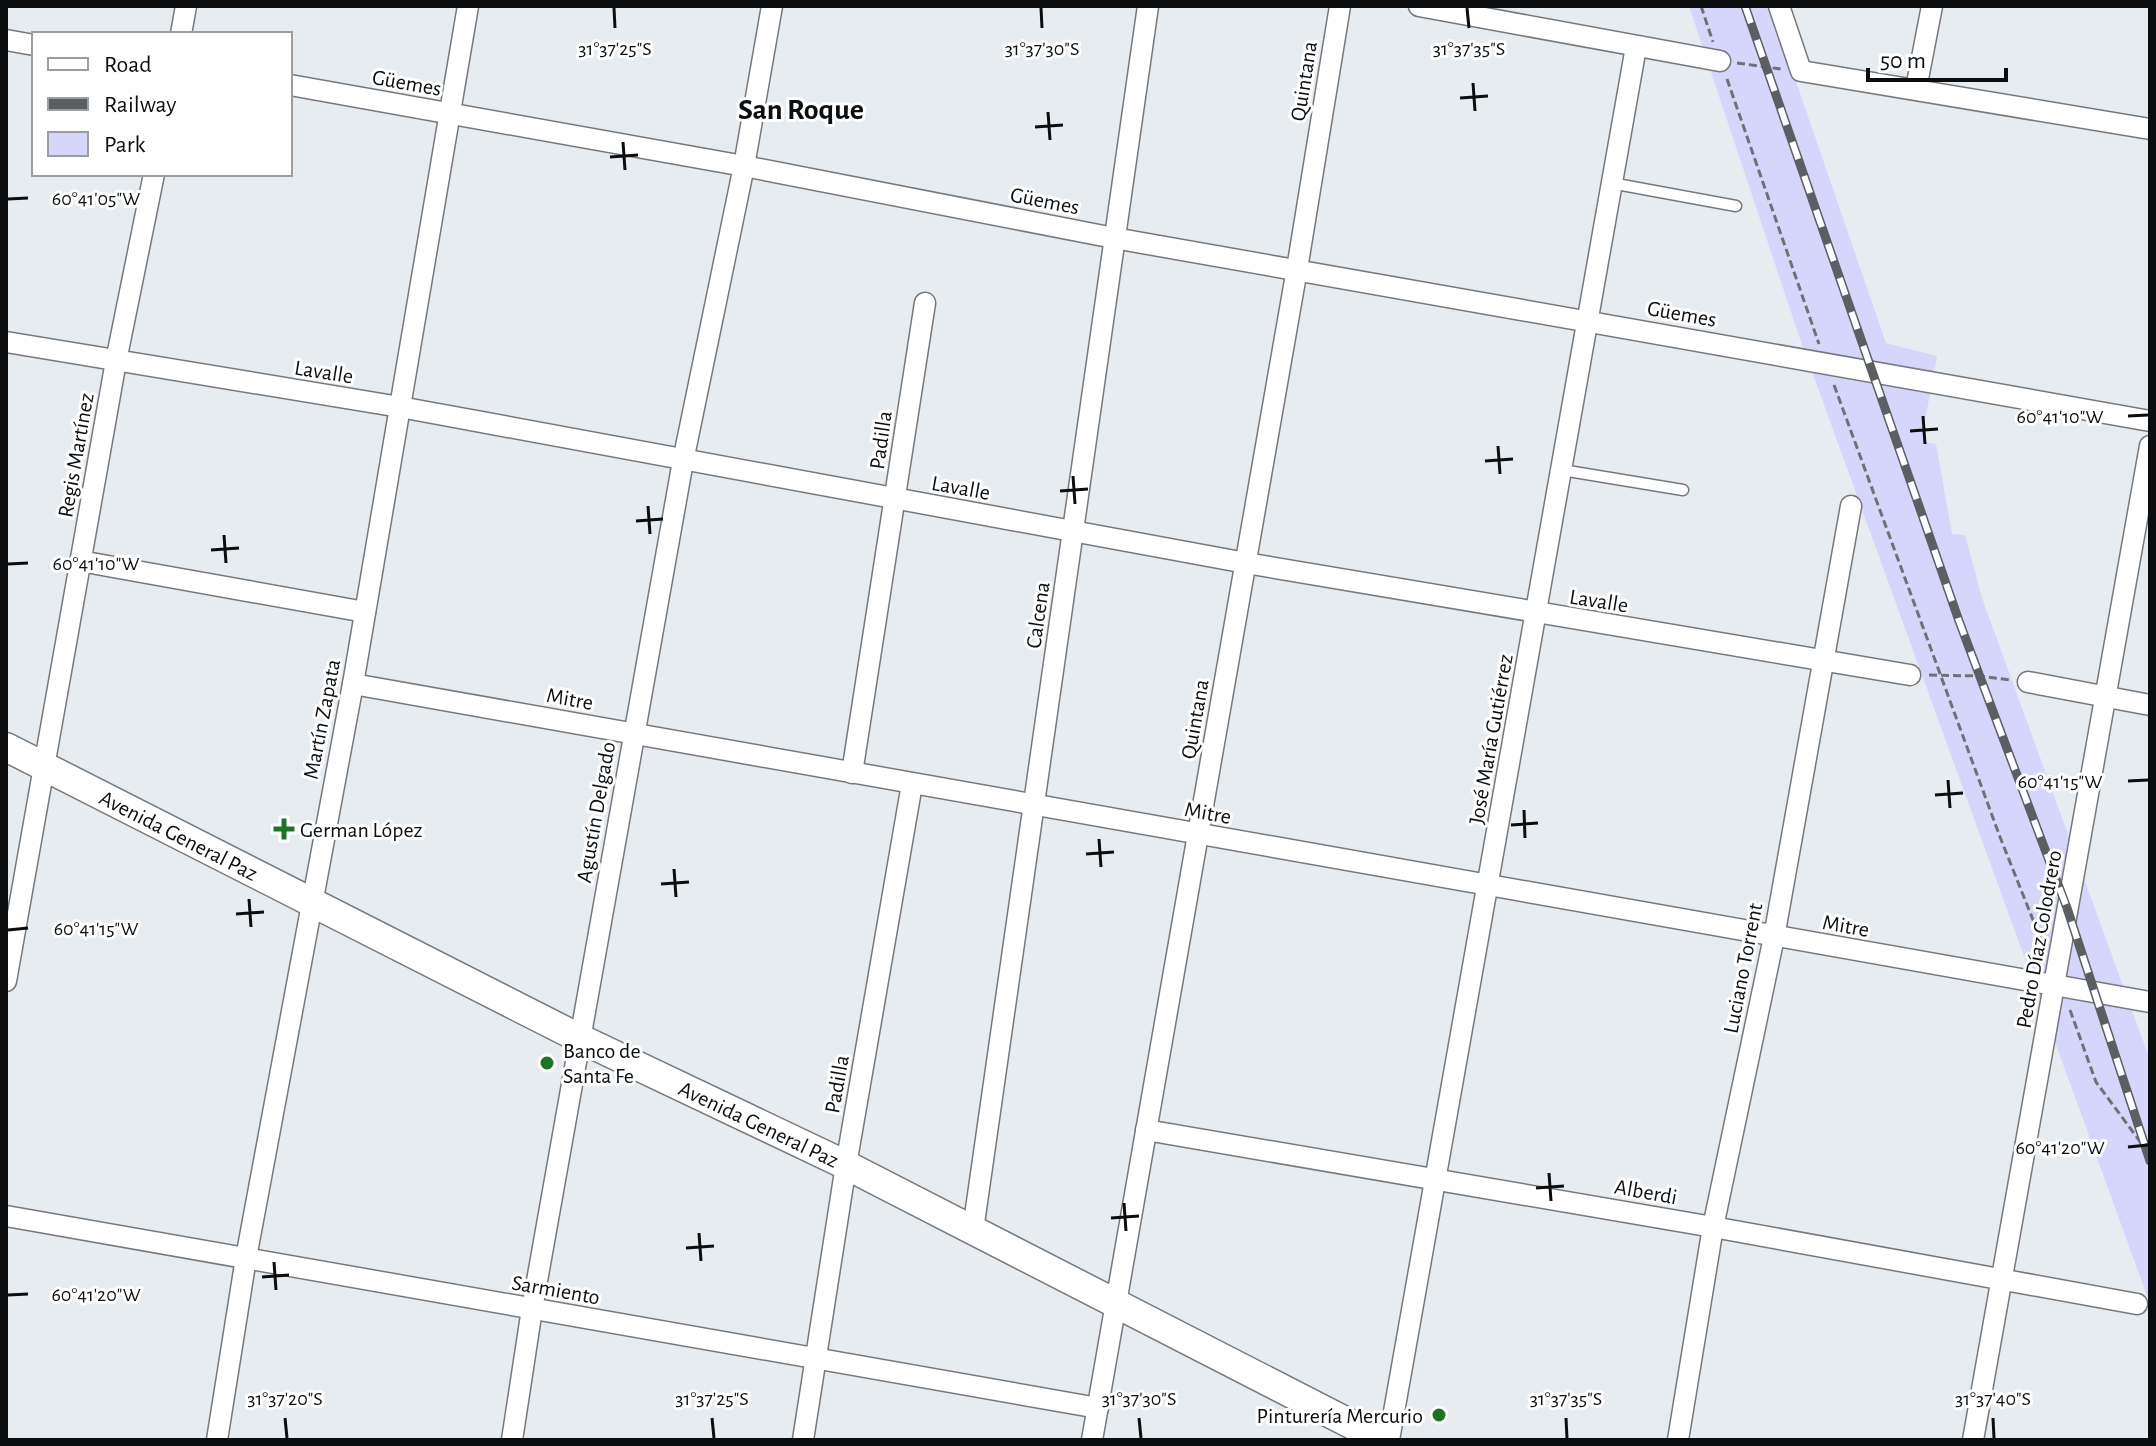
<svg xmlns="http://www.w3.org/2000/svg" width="2156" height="1446" font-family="'Alegreya Sans',sans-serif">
<rect width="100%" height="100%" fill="#e7ecf0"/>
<!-- green -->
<polygon fill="#d6d5fb" points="1689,6 1770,6 1886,343 1937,356 1925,420 1925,442 1936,444 1952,534 1965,535 1982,598 2150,1060 2150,1304 1798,333"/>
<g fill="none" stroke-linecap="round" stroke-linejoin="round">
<defs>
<g id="service">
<polyline points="1611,183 1736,206"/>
<polyline points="1562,470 1683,490"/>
</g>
<g id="minor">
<polyline points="1419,6 1720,61"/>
<polyline points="1779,6 1801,71 2150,129"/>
<polyline points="181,34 186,6"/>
<polyline points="6,40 34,45"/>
<polyline points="290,85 744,166 1114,238 2150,421"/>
<polyline points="1916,89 1932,6"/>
<polyline points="6,342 400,407 1246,563 1910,675"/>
<polyline points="80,561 365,612"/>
<polyline points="2028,682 2150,705"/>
<polyline points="353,684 2150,1002"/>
<polyline points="852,773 925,303"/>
<polyline points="6,981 116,361 154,174"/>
<polyline points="1146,1130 1713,1227 2137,1304"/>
<polyline points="6,1216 1098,1408"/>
<polyline points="973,1230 1148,6"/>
<polyline points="217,1440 246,1258 353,684 468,6"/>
<polyline points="512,1440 532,1309 683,461 744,166 772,6"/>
<polyline points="803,1440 846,1165 912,784"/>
<polyline points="1092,1440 1297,269 1340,6"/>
<polyline points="1389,1440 1636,47"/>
<polyline points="1678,1440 1713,1227 1774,937 1851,506"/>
<polyline points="1973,1440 2150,446"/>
</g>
<g id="secondary">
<path id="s1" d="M6 747 581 1039 846 1165 1382 1440"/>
</g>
</defs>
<!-- service casing -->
<use href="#service" stroke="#75797d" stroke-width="13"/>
<!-- minor casing -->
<use href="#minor" stroke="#75797d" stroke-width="23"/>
<!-- secondary casing -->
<use href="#secondary" stroke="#75797d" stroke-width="31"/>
<!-- path -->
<g stroke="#6f7275" stroke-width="3" stroke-dasharray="8 4" stroke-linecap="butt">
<polyline points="1701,6 1713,42"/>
<polyline points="1737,63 1781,69"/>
<polyline points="1727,79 1819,344"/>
<polyline points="1834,385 2000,837 2041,940"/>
<polyline points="1929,675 1980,676 2010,680"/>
<polyline points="2070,1010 2096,1082 2150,1155"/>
</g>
<!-- service -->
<use href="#service" stroke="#fff" stroke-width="10"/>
<!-- minor -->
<use href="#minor" stroke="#fff" stroke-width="20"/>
<!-- secondary -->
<use href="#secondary" stroke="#fff" stroke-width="28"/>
<defs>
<polyline id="rail" points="1745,6 1959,621 2067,908 2150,1161"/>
</defs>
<!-- rail casing -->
<use href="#rail" stroke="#5c5f61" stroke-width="9"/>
<!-- rail -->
<use href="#rail" stroke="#fff" stroke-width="6" stroke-dasharray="18" stroke-linecap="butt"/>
</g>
<!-- ticks -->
<path fill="none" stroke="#0b0d0e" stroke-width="3" d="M614 8 615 28M1041 8 1042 28M1467 8 1469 28M1473 83 1475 111M1460 98 1488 96M1048 112 1050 140M1035 127 1063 125M623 142 625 170M610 157 638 155M8 199 28 198M1923 416 1925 444M2128 416 2148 415M1910 431 1938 429M1498 446 1500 474M1485 461 1513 459M1073 476 1075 504M1060 491 1088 489M648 506 650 534M636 521 663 519M224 535 226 563M211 550 239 548M8 564 28 563M1948 780 1950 808M2128 781 2148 780M1935 795 1963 793M1524 810 1525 838M1511 825 1538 823M1099 839 1101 867M1086 854 1114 852M674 869 676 897M661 884 689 882M249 899 251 927M236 914 264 912M8 930 28 928M2128 1147 2148 1145M1549 1173 1551 1201M1536 1188 1564 1186M1124 1203 1126 1231M1111 1218 1139 1216M699 1233 701 1261M686 1248 714 1246M274 1262 276 1290M262 1277 289 1275M8 1295 28 1294M285 1418 287 1438M712 1418 714 1438M1139 1418 1141 1438M1566 1418 1567 1438M1993 1418 1994 1438"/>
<!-- markers -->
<g fill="#1a7523" stroke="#fff" stroke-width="3">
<path d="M280 817h8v8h8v8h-8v8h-8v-8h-8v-8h8z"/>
<circle cx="547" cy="1063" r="8"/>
<circle cx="1439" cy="1415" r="8"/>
</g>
<g text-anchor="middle" stroke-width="6" stroke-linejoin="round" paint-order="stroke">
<!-- street labels -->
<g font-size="22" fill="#0b0d0e" stroke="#fff">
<text transform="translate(1303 81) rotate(-81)" y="8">Quintana</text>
<text transform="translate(407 82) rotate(10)" y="8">Güemes</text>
<text transform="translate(1045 200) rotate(11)" y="8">Güemes</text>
<text transform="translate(1682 313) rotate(10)" y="8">Güemes</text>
<text transform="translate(324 371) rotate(9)" y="8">Lavalle</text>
<text transform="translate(880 440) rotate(-82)" y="8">Padilla</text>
<text transform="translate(75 455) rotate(-80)" y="8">Regis Martínez</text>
<text transform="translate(961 487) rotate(10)" y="8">Lavalle</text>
<text transform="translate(1599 600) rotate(9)" y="8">Lavalle</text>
<text transform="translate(1037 615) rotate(-82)" y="8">Calcena</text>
<text transform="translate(570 698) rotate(10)" y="8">Mitre</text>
<text transform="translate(321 719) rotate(-79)" y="8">Martín Zapata</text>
<text transform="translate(1194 719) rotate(-80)" y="8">Quintana</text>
<text transform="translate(1490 739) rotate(-80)" y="8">José María Gutiérrez</text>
<text transform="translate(595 812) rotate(-80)" y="8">Agustín Delgado</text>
<text transform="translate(1208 812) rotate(10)" y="8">Mitre</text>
<text dy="8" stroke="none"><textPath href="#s1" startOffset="194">Avenida General Paz</textPath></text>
<text transform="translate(1846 925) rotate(10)" y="8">Mitre</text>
<text transform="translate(2038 939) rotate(-80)" y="8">Pedro Díaz Colodrero</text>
<text transform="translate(1742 968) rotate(-79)" y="8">Luciano Torrent</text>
<text transform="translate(836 1084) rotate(-80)" y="8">Padilla</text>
<text dy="8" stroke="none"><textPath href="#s1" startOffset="842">Avenida General Paz</textPath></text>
<text transform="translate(1646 1191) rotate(10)" y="8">Alberdi</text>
<text transform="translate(556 1289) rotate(10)" y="8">Sarmiento</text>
</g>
<!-- poi labels -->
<g font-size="22" fill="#0b0d0e" stroke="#fff" text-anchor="start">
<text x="300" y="837">German López</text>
<text x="563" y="1058">Banco de<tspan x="563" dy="25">Santa Fe</tspan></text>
<text x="1423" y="1423" text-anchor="end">Pinturería Mercurio</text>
</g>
<!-- district labels -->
<g font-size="30" font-weight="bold" fill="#0b0d0e" stroke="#fff">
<text x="801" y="119">San Roque</text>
</g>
</g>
<g font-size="20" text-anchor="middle" fill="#0b0d0e" stroke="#fff" stroke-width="6" stroke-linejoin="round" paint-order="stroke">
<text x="615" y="55">31°37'25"S</text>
<text x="1042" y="55">31°37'30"S</text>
<text x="1469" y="55">31°37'35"S</text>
<text x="96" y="205">60°41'05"W</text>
<text x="2060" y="423">60°41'10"W</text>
<text x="96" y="570">60°41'10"W</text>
<text x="2060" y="788">60°41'15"W</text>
<text x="96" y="935">60°41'15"W</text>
<text x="2060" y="1154">60°41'20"W</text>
<text x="96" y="1301">60°41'20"W</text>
<text x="285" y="1405">31°37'20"S</text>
<text x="712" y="1405">31°37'25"S</text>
<text x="1139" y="1405">31°37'30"S</text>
<text x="1566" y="1405">31°37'35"S</text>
<text x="1993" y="1405">31°37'40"S</text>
</g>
<!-- border -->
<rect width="2156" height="1446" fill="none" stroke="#0b0d0e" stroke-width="16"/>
<!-- legend -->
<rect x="32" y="32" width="260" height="144" fill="#ffffff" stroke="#9d9e9f" stroke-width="2"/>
<rect x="48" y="58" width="40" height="12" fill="#ffffff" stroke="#9d9e9f" stroke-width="2"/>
<text x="104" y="72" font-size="24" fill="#0b0d0e">Road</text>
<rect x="48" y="98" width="40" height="12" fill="#5c5f61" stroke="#9d9e9f" stroke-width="2"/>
<text x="104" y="112" font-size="24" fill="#0b0d0e">Railway</text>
<rect x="48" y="132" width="40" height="24" fill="#d6d5fb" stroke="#9d9e9f" stroke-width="2"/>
<text x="104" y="152" font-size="24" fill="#0b0d0e">Park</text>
<!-- scale -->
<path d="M1868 68v12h138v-12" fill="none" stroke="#0b0d0e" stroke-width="4"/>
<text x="1880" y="68" font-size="24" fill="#0b0d0e" stroke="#ffffff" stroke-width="6" paint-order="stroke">50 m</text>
</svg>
